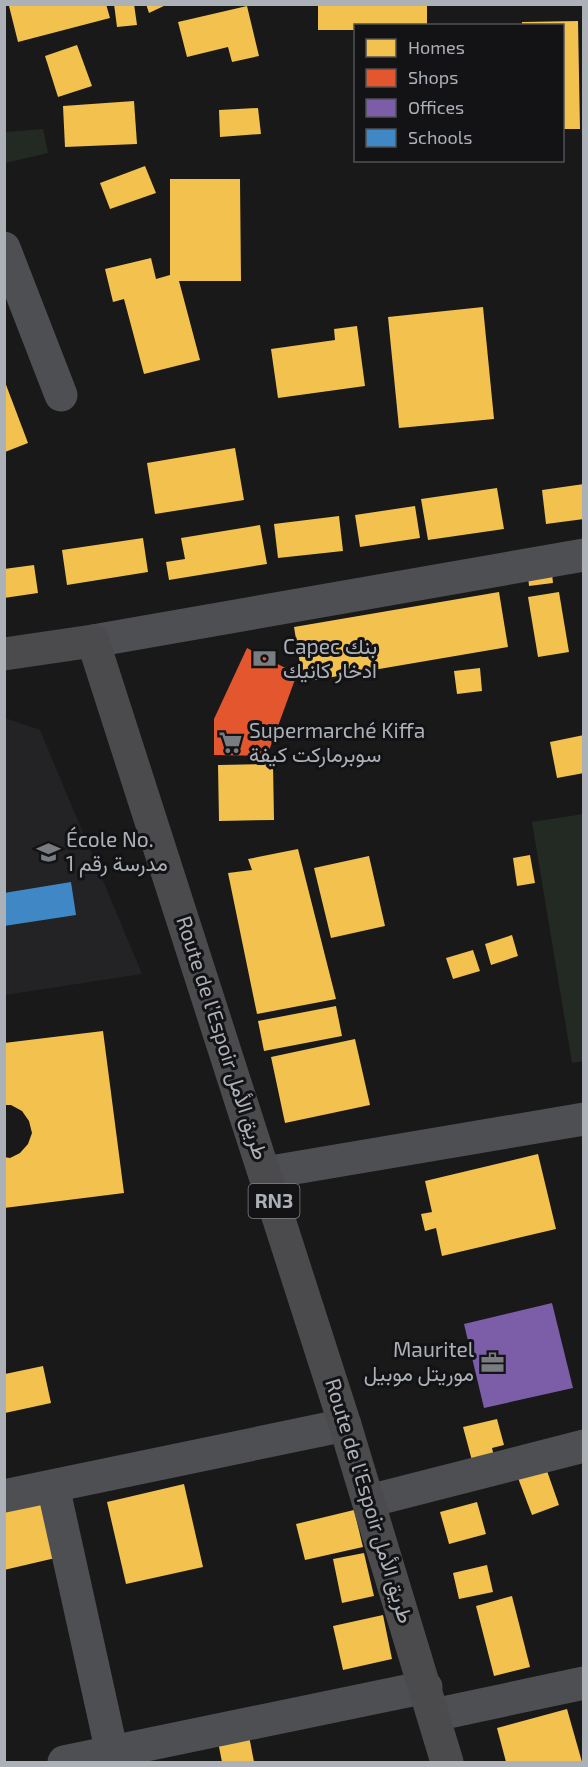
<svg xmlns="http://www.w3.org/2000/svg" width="588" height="1767" font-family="'Exo 2',Vazirmatn,sans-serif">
<rect width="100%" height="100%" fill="#191919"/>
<!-- built -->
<polygon fill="#232325" points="5,718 40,730 142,974 5,995"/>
<!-- green -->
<g fill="#232923">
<polygon points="43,129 48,153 5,163 5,132"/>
<polygon points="583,814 584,1061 572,1063 532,822"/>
</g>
<!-- homes -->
<g fill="#f2c14e">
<polygon points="15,4 106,4 110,18 18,42 9,6"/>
<polygon points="114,4 134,4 137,25 117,27"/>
<polygon points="146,4 168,4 149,13"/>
<polygon points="318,4 427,4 427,26 356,26 356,30 318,30"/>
<polygon points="247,6 259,56 232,62 228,47 187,57 178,22"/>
<polygon points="578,21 580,129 562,129 562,26 522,26 522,22"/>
<polygon points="77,45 92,86 58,97 45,56"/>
<polygon points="134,101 137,144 65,147 63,106"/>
<polygon points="258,108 261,134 220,137 219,110"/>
<polygon points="145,166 156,193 110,209 100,183"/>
<polygon points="170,179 240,179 241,281 179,281 200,360 144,374 124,299 113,302 105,269 151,258 156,279 170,275"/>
<polygon points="483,307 494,419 399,428 388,317"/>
<polygon points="357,326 365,386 278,398 271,349 335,340 334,329"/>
<polygon points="5,382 28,443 5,452 4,450"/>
<polygon points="235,448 244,500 155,514 147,463"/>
<polygon points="584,484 584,519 546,524 542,490"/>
<polygon points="497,488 504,529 428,540 421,499"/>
<polygon points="415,506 420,538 360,547 355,515"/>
<polygon points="339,516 343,551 278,558 274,524"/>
<polygon points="260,525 267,564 169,580 166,562 185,559 181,538"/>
<polygon points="143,538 148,572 67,585 62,550"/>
<polygon points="551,564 553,583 529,586 527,567"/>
<polygon points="34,565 38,593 4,598 4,569"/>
<polygon points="499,592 508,647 303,682 294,627"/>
<polygon points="559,592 569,652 538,657 528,597"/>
<polygon points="480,668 482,691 457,694 454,671"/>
<polygon points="584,735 584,773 557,778 550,742"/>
<polygon points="273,764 274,820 219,821 218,765"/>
<polygon points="298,849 336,999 257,1014 228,873 252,870 248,859"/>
<polygon points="530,855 535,883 517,886 513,858"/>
<polygon points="369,856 385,926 331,938 314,868"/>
<polygon points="512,935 518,956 491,965 485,944"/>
<polygon points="473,950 480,971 453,979 446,958"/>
<polygon points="336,1006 342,1036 264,1051 258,1021"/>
<polygon points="103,1031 124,1193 4,1208 4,1157 10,1158 20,1153 28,1144 32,1133 29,1121 22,1111 11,1105 4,1105 4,1043"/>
<polygon points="355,1039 370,1105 285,1123 271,1057"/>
<polygon points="538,1154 556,1229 442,1256 436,1228 425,1231 421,1214 432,1212 425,1181"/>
<polygon points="43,1366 51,1403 5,1413 5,1374"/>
<polygon points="497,1419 504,1445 492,1448 496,1464 474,1468 463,1427"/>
<polygon points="546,1468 559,1505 532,1515 518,1478"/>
<polygon points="184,1484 203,1567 126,1584 107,1502"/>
<polygon points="47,1491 64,1556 4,1570 4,1501"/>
<polygon points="477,1502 486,1534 449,1544 440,1512"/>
<polygon points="354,1510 363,1547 305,1560 296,1524"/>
<polygon points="364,1553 374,1596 342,1603 333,1559"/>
<polygon points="487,1565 493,1592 459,1599 453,1573"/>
<polygon points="512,1596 530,1667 494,1676 476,1606"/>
<polygon points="383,1615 392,1659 343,1670 333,1626"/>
<polygon points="567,1709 582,1762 506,1762 497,1728"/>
<polygon points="249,1736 254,1762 222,1762 218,1742"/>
</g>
<!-- shops -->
<polygon fill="#e4572e" points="247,648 297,674 267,756 214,755 214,719"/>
<!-- offices -->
<polygon fill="#7b5ea7" points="552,1303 573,1388 484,1408 464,1324"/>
<!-- schools -->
<polygon fill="#3f88c5" points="71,882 76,915 4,926 4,893"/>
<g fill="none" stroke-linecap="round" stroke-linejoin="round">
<!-- minor -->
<g stroke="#4e4f52" stroke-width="33">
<polyline points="4,248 61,395"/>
<polyline points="93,641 584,555"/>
<polyline points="265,1173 584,1119"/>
<polyline points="53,1486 114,1762"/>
<polyline points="4,1496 345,1425"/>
<polyline points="369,1501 584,1446"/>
<polyline points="434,1715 584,1683"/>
<polyline points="64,1762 426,1687"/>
</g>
<!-- highway -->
<polyline stroke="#4b4b4e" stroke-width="33" points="4,654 93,641 345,1425 447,1762"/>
</g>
<!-- icons -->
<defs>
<symbol id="bank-bare" viewBox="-9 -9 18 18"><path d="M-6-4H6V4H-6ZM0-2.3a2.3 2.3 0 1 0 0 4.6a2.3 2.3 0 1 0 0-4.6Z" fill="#797c80" stroke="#131315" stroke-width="2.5" paint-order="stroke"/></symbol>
<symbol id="supermarket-bare" viewBox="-9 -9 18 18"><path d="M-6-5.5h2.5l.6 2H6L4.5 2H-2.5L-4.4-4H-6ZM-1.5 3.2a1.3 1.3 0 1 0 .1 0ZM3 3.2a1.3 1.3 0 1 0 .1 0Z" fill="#797c80" stroke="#131315" stroke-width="2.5" paint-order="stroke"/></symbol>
<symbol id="school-bare" viewBox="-9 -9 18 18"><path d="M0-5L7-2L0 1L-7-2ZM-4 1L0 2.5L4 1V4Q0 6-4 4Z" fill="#797c80" stroke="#131315" stroke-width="2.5" paint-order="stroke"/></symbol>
<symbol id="office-bare" viewBox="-9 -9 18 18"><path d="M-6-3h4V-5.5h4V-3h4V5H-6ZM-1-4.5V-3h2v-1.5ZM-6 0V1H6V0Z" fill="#797c80" stroke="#131315" stroke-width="2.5" paint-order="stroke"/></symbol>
</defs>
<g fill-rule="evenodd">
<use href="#bank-bare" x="248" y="642" width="33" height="33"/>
<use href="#supermarket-bare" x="214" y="726" width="33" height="33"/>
<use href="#school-bare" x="32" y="836" width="33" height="33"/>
<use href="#office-bare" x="476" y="1346" width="33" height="33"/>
</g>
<g text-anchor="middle" stroke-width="6" stroke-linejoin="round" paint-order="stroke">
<!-- shield labels -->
<rect fill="#131315" stroke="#7e8287" stroke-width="1.5" x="248.5" y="1184" width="51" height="34" rx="4.5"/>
<g font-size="20" font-weight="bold" fill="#acb1b8">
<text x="274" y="1208">RN3</text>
</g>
<!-- poi labels -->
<g font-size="21" fill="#acb1b8" stroke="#131315" text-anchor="start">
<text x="283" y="654">Capec بنك<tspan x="283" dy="24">ادخار كانيك</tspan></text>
<text x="249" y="738">Supermarché Kiffa<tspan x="249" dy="24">سوبرماركت كيفة</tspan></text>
<text x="66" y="847">École No.<tspan x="66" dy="24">1 مدرسة رقم</tspan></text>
<text x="474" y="1357" text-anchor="end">Mauritel<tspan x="474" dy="24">موريتل موبيل</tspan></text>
</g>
<!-- street labels -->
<g font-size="21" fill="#acb1b8" stroke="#131315">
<text transform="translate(222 1038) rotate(72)" y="7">Route de l’Espoir طريق الأمل</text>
<text transform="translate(369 1501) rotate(73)" y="7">Route de l’Espoir طريق الأمل</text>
</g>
</g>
<!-- border -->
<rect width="588" height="1767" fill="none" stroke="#acb1b8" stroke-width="12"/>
<!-- legend -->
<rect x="354" y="24" width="210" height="138" fill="#131315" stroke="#505256" stroke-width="1.5"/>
<rect x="366" y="39" width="30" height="18" fill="#f2c14e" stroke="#505256" stroke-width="1.5"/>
<text x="408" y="54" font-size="18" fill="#acb1b8">Homes</text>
<rect x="366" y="69" width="30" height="18" fill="#e4572e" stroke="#505256" stroke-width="1.5"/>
<text x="408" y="84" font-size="18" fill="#acb1b8">Shops</text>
<rect x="366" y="99" width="30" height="18" fill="#7b5ea7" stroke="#505256" stroke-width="1.5"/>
<text x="408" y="114" font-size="18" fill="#acb1b8">Offices</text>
<rect x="366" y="129" width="30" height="18" fill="#3f88c5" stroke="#505256" stroke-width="1.5"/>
<text x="408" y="144" font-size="18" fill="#acb1b8">Schools</text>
</svg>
